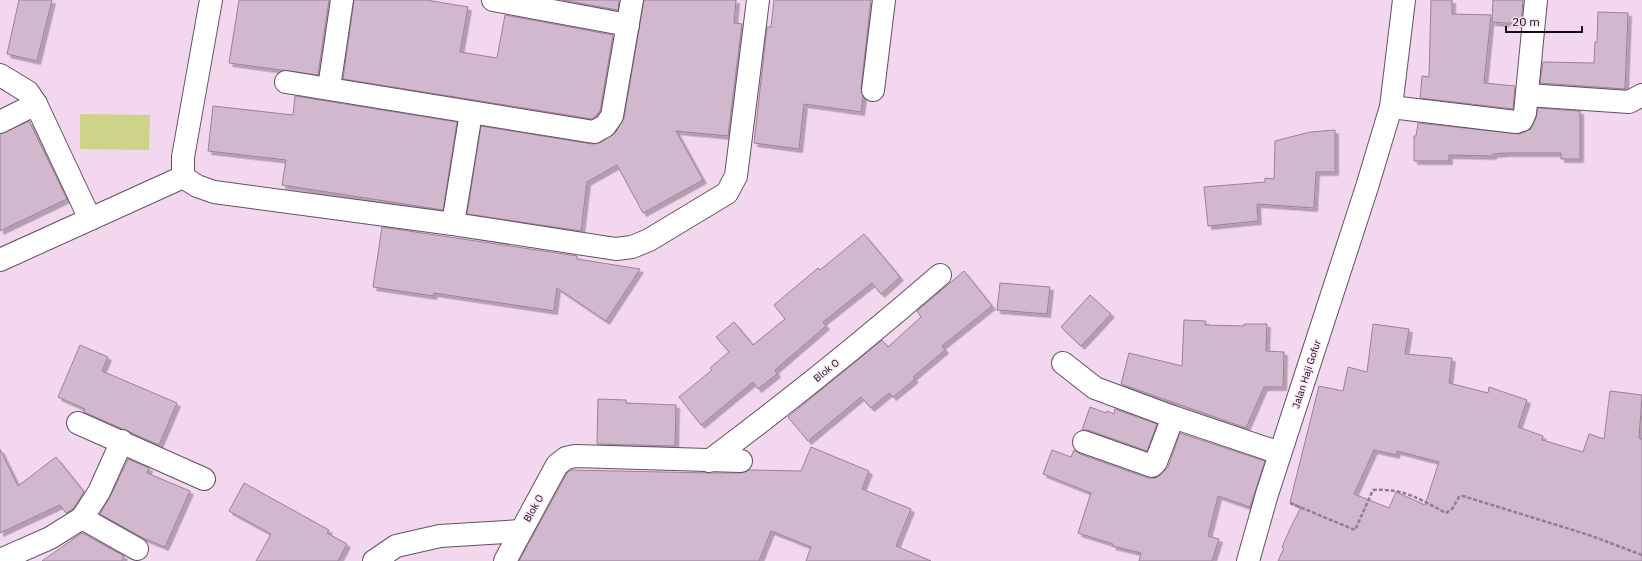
<svg xmlns="http://www.w3.org/2000/svg" width="1642" height="561" font-family="'IBM Plex Sans',sans-serif">
<defs>
<filter id="shadow"><feDropShadow dx="3.5" dy="3.5" stdDeviation="0" flood-color="#0004"/></filter>
</defs>
<rect width="100%" height="100%" fill="#f2d7ef"/>
<!-- green -->
<polygon fill="#ced38a" points="80,114 150,115 149,150 80,149"/>
<!-- building -->
<g fill="#d2b8ce" stroke="#9a8197" fill-rule="evenodd" filter="url(#shadow)">
<polygon points="19,0 52,0 37,61 7,54"/>
<polygon points="239,0 329,0 318,75 229,63"/>
<polygon points="354,0 426,0 468,7 460,52 497,58 505,15 613,35 600,111 592,119 343,79"/>
<polygon points="562,0 619,0 618,10"/>
<polygon points="644,0 736,0 734,23 742,24 728,136 676,131 703,180 643,213 617,165 587,182 581,231 467,214 481,126 592,144 600,143 615,133 624,118"/>
<polygon points="774,0 871,0 861,88 863,97 861,112 804,104 799,149 754,143 767,27 771,27"/>
<polygon points="1431,0 1452,0 1452,14 1491,15 1484,83 1515,86 1513,109 1420,98 1422,76 1429,77"/>
<polygon points="1493,0 1523,0 1521,24 1492,22"/>
<polygon points="1598,12 1628,13 1625,89 1540,83 1543,62 1594,63 1595,42 1597,42"/>
<polygon points="295,96 457,122 443,210 282,185 286,160 208,151 213,106 293,115"/>
<polygon points="1538,108 1580,111 1580,159 1561,159 1561,153 1507,153 1493,154 1493,156 1449,155 1449,161 1414,161 1414,136 1416,136 1418,123 1520,134 1531,129 1536,118"/>
<polygon points="29,121 67,199 0,231 0,134"/>
<polygon points="1335,130 1335,172 1316,172 1314,208 1257,204 1258,221 1208,226 1204,187 1265,182 1265,178 1274,179 1275,141 1310,132"/>
<polygon points="382,227 577,256 577,259 640,269 606,321 557,288 554,311 434,293 433,296 373,287"/>
<polygon points="864,234 900,277 881,294 872,283 823,322 826,326 775,370 777,374 758,389 753,382 701,425 679,397 712,370 710,368 729,352 716,337 734,322 753,345 785,319 774,305 818,268 820,270"/>
<polygon points="964,271 992,306 942,346 945,350 913,377 915,379 893,397 889,393 871,408 861,397 808,441 788,417 882,340 888,347 921,317 917,311"/>
<polygon points="1000,283 1050,287 1047,314 997,310"/>
<polygon points="1090,295 1111,314 1081,346 1061,327"/>
<polygon points="1184,320 1206,321 1205,325 1244,326 1244,324 1267,324 1266,351 1284,352 1283,387 1264,387 1246,428 1121,384 1129,353 1182,366"/>
<path d="M1373 324 1409 329 1405 354 1452 358 1449 383 1488 393 1489 387 1527 400 1518 427 1543 436 1542 440 1583 452 1589 434 1604 439 1610 391 1642 395 1639 438 1642 439V561H1278L1284 548 1282 547 1290 529 1301 507 1290 502 1319 386 1343 391 1348 367 1367 372ZM1374 450 1396 455 1397 451 1439 462 1425 505 1396 492 1389 508 1354 494Z"/>
<polygon points="80,345 108,357 102,371 177,403 159,445 84,412 85,409 58,397"/>
<polygon points="598,399 626,400 626,403 676,405 675,446 597,444"/>
<polygon points="1090,407 1106,413 1107,411 1114,414 1115,409 1157,424 1147,451 1088,430 1082,430"/>
<polygon points="1180,433 1265,461 1250,507 1218,496 1208,536 1219,539 1212,561 1139,561 1141,553 1112,546 1113,544 1078,533 1091,493 1043,474 1052,450 1071,457 1074,450 1080,454 1148,478 1155,478 1161,475 1168,467"/>
<polygon points="811,447 869,471 862,489 911,509 896,546 931,561 806,561 811,547 771,531 759,561 519,561 567,473 571,470 710,473 741,473 749,470 801,471"/>
<polygon points="0,449 18,486 56,457 84,492 73,509 66,513 60,505 0,533"/>
<polygon points="128,459 149,468 147,473 190,491 165,547 143,538 100,514 110,497"/>
<polygon points="244,483 329,530 327,533 347,544 338,561 256,561 271,534 229,511"/>
<polygon points="82,533 124,556 122,561 42,561"/>
</g>
<g fill="none" stroke-linecap="round" stroke-linejoin="round">
<defs>
<g id="street">
<polyline points="493,0 628,25"/>
<polyline points="0,75 28,92 36,104 90,219"/>
<polyline points="286,82 594,132 605,126 612,116 632,0"/>
<polyline points="329,88 342,0"/>
<polyline points="873,90 884,0"/>
<polyline points="1527,95 1629,102 1642,95"/>
<polyline points="1391,107 1516,122 1522,120 1525,113 1536,0"/>
<polyline points="0,122 36,104"/>
<polyline points="183,177 197,186 214,192 453,224 616,249 632,247 649,240 727,193 736,176 758,0"/>
<polyline points="183,177 183,157 211,0"/>
<polyline points="453,224 471,113"/>
<polyline points="0,260 183,177"/>
<polyline points="1063,363 1095,388 1173,417 1280,453"/>
<polyline points="78,423 204,479"/>
<polyline points="1084,442 1152,466 1156,462 1173,417"/>
<path d="M709 461C788 402 865 340 940 275"/>
<polyline points="82,518 137,549"/>
<polyline points="0,560 50,538 82,518 99,492 122,441"/>
<polyline points="374,561 396,546 440,536 521,531"/>
<polyline points="505,561 557,465 566,458 575,456 741,461"/>
</g>
<polyline id="secondary" points="1248,561 1267,494 1367,187 1391,107 1404,0"/>
</defs>
<!-- street casing -->
<use href="#street" stroke="#665063" stroke-width="24"/>
<!-- secondary casing -->
<use href="#secondary" stroke="#665063" stroke-width="24"/>
<!-- path -->
<path stroke="#917e8f" stroke-width="2.5" stroke-dasharray="4 2" stroke-linecap="butt" d="M1290 503 1355 530 1373 490C1404 488 1419 499 1446 513L1452 509 1459 497 1463 496 1592 536 1642 555"/>
<!-- street -->
<use href="#street" stroke="#fff" stroke-width="22"/>
<!-- secondary -->
<use href="#secondary" stroke="#fff" stroke-width="22"/>
</g>
<g text-anchor="middle" stroke-width="3" stroke-linejoin="round" paint-order="stroke">
<!-- street labels -->
<g font-size="10" fill="#140c14" stroke="#fce6f9">
<text transform="translate(826 370) rotate(-39)" y="4">Blok O</text>
<text transform="translate(1306 374) rotate(-72)" y="4">Jalan Haji Gofur</text>
<text transform="translate(533 508) rotate(-61)" y="4">Blok O</text>
</g>
</g>
<!-- scale -->
<path d="M1506 26v6h76v-6" fill="none" stroke="#140c14" stroke-width="2"/>
<text x="1512" y="26" font-size="12" fill="#140c14" stroke="#fce6f9" stroke-width="3" paint-order="stroke">20 m</text>
</svg>
